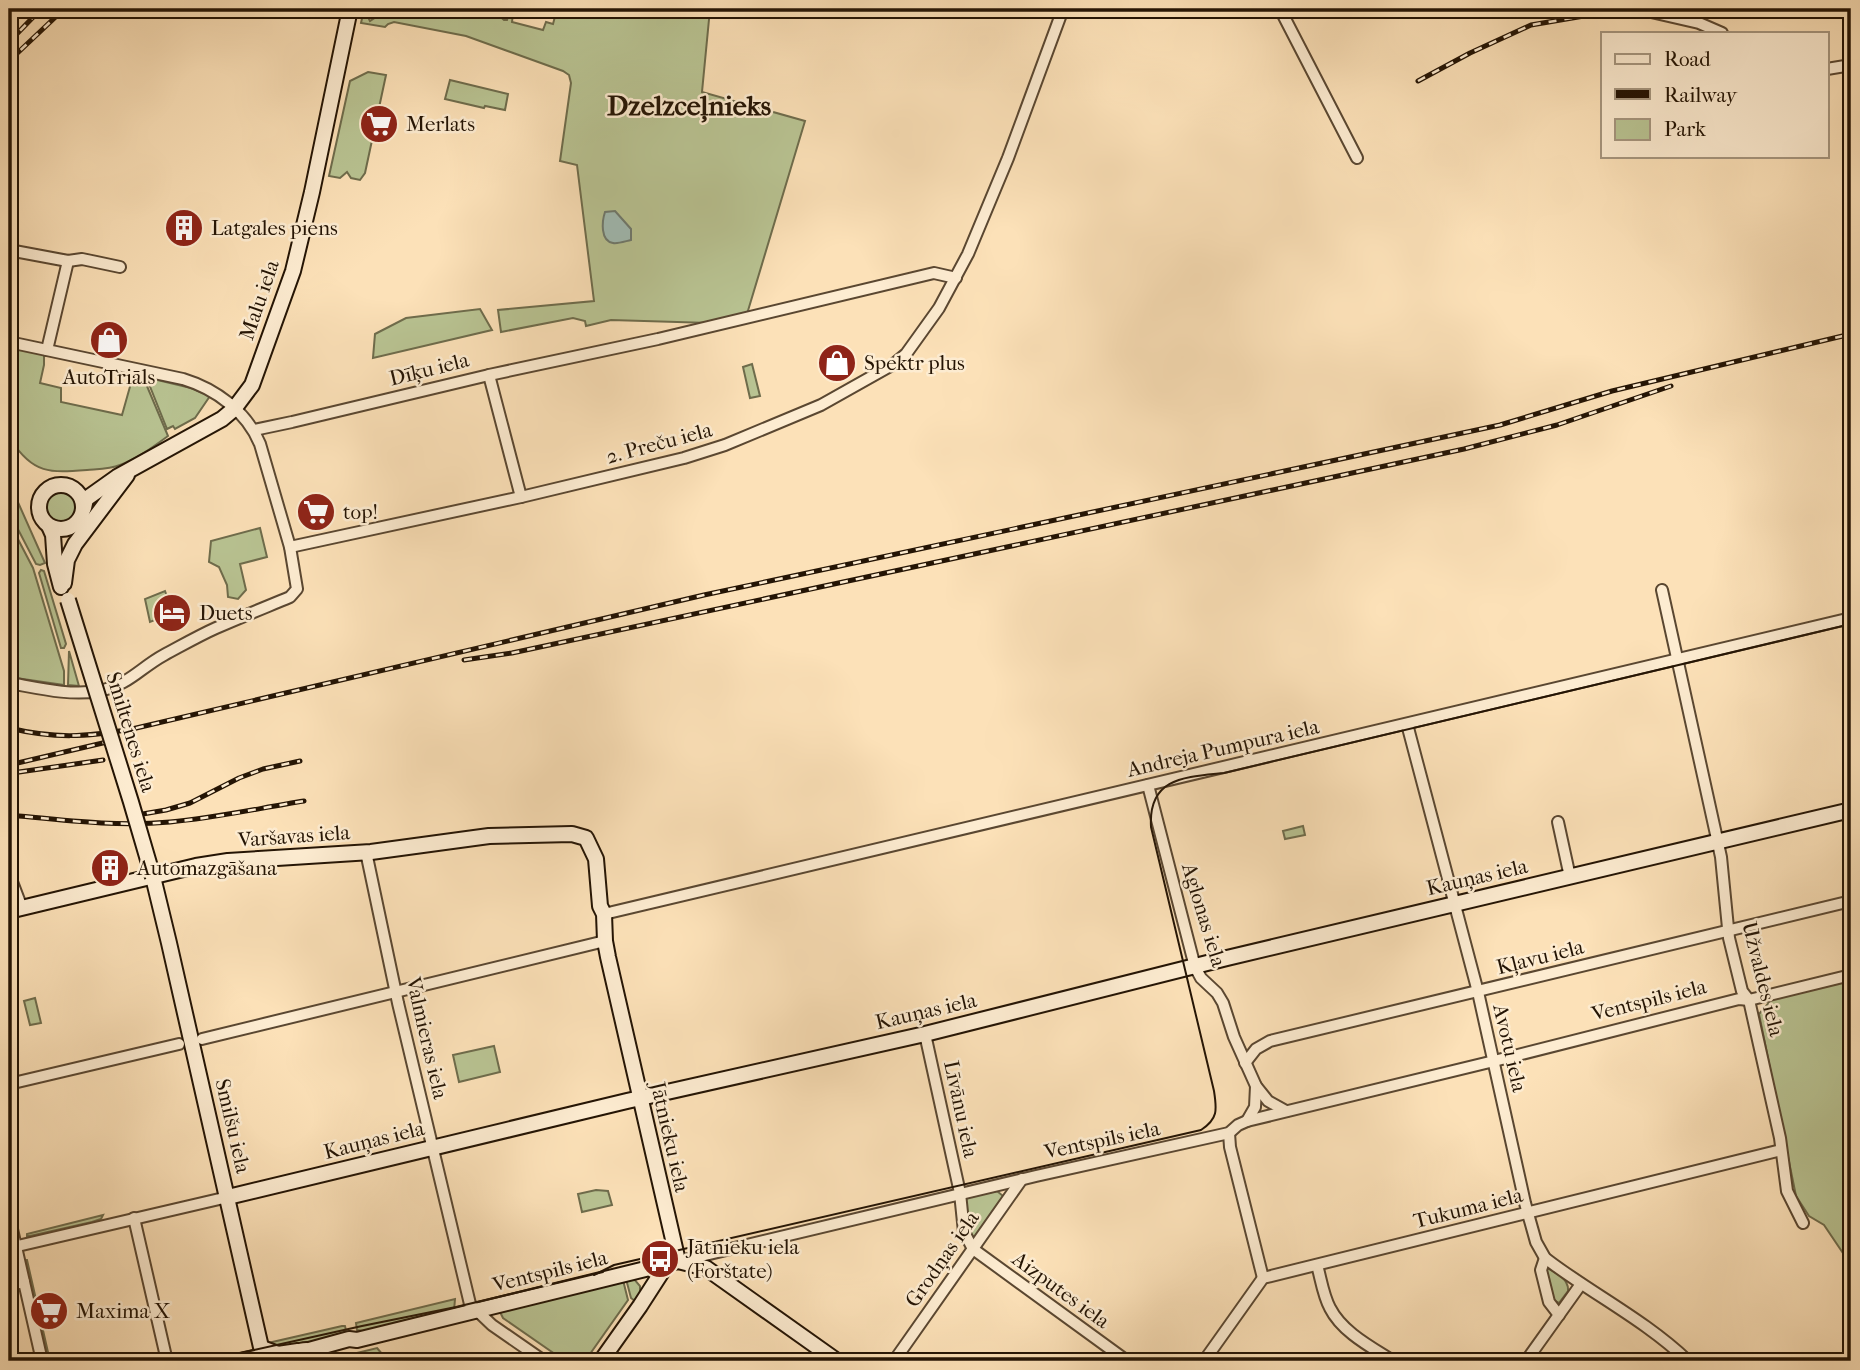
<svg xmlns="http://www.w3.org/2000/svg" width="1860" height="1370" font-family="'IM FELL French Canon',serif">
<rect width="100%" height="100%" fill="#fce1b8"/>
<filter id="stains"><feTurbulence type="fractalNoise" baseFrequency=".00286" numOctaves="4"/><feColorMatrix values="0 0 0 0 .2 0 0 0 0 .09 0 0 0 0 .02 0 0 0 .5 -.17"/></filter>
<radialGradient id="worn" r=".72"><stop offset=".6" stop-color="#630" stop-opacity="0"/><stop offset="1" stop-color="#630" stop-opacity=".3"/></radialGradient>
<!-- green -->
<g fill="#b9c493" stroke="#6e6c4c" stroke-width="2">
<polygon points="364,9 375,9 370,13 369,19 370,21 388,9 492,9 504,20 507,20 508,16 513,14 512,22 543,30 546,22 553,24 557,9 710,9 702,92 805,121 747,314 710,323 611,320 586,326 585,321 573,318 501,332 498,310 594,301 577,165 560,161 571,83 569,75 563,71 466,36 394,22 388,24 385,27 361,23"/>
<polygon points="368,72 386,75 365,173 360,180 351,178 347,172 340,178 329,176 350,81"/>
<polygon points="450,80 508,94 505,110 485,106 484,108 445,99"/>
<polygon points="480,309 492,330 373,358 375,334 406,318"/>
<path d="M9 346 44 354V365L40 383 61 388V402L122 415 131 383 140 376 144 379 168 436C153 447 137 459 120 465 110 469 98 469 87 470 50 473 33 474 11 440H9Z"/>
<polygon points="752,364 760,396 750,398 743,367"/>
<polygon points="149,378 191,388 210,396 195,418 175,429 173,426 167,429 147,379"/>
<polygon points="9,482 45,563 40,565 36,564 9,512"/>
<circle cx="62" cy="507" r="19"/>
<polygon points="9,522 33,568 64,671 64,685 9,677"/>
<polygon points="260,528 267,557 240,564 246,590 238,599 228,597 227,585 219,567 209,562 211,541"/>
<polygon points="41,570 44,571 66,644 64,648 61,648 39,573"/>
<polygon points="165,591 173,613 150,622 145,599"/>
<polygon points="69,651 79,686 68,685"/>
<polygon points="1303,826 1305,835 1285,839 1283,831"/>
<polygon points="1851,979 1851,1265 1824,1225 1809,1216 1796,1196 1759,1014 1773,998"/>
<polygon points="35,998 41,1023 30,1025 24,1001"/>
<polygon points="494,1046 500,1072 459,1082 453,1055"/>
<polygon points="596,1190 608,1191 612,1205 582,1212 578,1194"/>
<polygon points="997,1191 1003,1196 1002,1200 977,1236 972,1237 969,1235 964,1201 967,1197"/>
<polygon points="103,1215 101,1219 92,1222 30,1236 27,1236 27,1234"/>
<polygon points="25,1260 27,1260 50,1361 48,1361"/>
<path d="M1547 1268C1557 1273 1569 1279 1568 1291L1559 1303 1553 1300 1546 1269Z"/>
<polygon points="626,1279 634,1279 640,1286 640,1293 635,1301 631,1298"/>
<polygon points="623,1280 628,1300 585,1361 565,1361 503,1318 500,1312"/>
<polygon points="455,1299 454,1311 363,1331 357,1330 356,1323"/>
<path d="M342 1326H345C347 1331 345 1334 341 1337L279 1350 268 1343Z"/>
<polygon points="377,1348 388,1361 346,1361 353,1354"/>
</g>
<!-- water -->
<path fill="#a0bcb4" stroke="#6e796e" stroke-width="2" d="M615 211 631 229V240C626 241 618 244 613 243 600 241 602 221 605 212Z"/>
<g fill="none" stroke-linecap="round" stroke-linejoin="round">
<defs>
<g id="street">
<polyline points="1280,9 1357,158"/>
<polyline points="1638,9 1699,23 1722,33"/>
<polyline points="1827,69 1851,65"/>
<polyline points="9,250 68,261 82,259 120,267"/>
<path d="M9 342 183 379C216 389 247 412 260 444L290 547 297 589 290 597C266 607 241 617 216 628 198 636 181 646 164 655 140 668 129 685 99 691 69 696 38 688 9 683"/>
<polyline points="47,350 68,261"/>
<polyline points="489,375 521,497"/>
<polyline points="254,430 292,422 489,375 658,339 934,273 956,278"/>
<polyline points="290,547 521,497 684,458 725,445 821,405 894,364 906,354 939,308 968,254 1008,158 1063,9"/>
<polyline points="1662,590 1721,857 1729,938 1742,991 1749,1000 1780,1138 1787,1191 1803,1223"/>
<path d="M1407 724 1478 992 1525 1203 1536 1242 1545 1258 1553 1264C1598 1297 1647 1322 1688 1361"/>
<polyline points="1148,785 1195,967 1201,978 1217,993 1223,1003 1234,1037 1256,1086 1268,1101 1286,1111"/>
<polyline points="1558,822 1570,877"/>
<polyline points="366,852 398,1003 470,1304 492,1325 544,1361"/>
<polyline points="9,874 22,908"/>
<polyline points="604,914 1851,618"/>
<polyline points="925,1034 960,1193 964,1232 973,1249 1127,1361"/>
<polyline points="202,1039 605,941"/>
<polyline points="1245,1063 1256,1049 1270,1041 1851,901"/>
<polyline points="9,1084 179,1044"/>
<polyline points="1247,1121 1255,1107 1256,1086"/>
<polyline points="1229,1133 1230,1147 1263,1278"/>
<polyline points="9,1216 42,1361"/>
<polyline points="134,1218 167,1361"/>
<polyline points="9,1248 228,1197"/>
<polyline points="1545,1258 1541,1270 1549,1302 1559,1315"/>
<polyline points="680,1261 1036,1176 1229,1133 1238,1125 1247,1121 1494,1061 1739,999 1749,1000 1851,975"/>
<path d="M1317 1265C1321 1279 1323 1295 1330 1308 1342 1332 1371 1347 1393 1361"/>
<polyline points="9,1285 24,1282"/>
<polyline points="894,1361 1022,1179"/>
<polyline points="1204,1361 1263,1278 1781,1150"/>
<polyline points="1526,1361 1581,1284"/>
<polyline points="1847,1361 1851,1355"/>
</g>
<g id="secondary">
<circle cx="61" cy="507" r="22"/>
<polyline points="84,508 86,499 117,477 222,419 234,409 252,385 293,271 312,192 350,9"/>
<polyline points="49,526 53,535 55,564 61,587"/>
<polyline points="64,583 67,560 75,544 127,475"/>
<polyline points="153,877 169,943 263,1356"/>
<polyline points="9,911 196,866 228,861 371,852 489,836 572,834 586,838 596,859 600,906 604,914 605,941 608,957 678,1261 706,1268 837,1361"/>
<polyline points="228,1197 627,1101 925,1034 1227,958 1851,810"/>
<polyline points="262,1348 278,1354 298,1351"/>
<polyline points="309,1350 349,1339 357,1340 678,1261"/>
<polyline points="240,1361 263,1356"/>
<path d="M288 1361C299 1346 315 1347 326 1361"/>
<polyline points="601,1361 640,1306 667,1264"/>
</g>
</defs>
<!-- street casing -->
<use href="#street" stroke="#5a4731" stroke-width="14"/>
<!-- secondary casing -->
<use href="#secondary" stroke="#241404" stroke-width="18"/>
<!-- street -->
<use href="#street" stroke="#fdecd1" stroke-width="10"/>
<!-- secondary -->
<use href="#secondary" stroke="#fdecd1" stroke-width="14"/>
<!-- tram -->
<g stroke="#241404" stroke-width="2">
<path d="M594 1275 614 1265 1201 1130C1218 1119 1217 1110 1214 1091L1151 827C1148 777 1186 777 1224 773L1851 624"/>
<polyline points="205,1361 362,1326 456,1307 603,1272"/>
</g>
<defs>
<g id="rail">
<polyline points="9,19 18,9"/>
<polyline points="9,42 41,9"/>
<polyline points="9,61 64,9"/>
<polyline points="1418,81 1470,53 1531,25 1584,16"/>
<polyline points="464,660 512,653 1464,449 1557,425 1671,386"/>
<path d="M9 728C55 739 86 737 132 729L704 595 1500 425 1612 391 1851 334"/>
<polyline points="9,765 107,742"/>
<polyline points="19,772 103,760"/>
<path d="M9 815C63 820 116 827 170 822 215 818 260 808 304 801"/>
<polyline points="131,816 166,810 190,803 239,778 263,769 300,761"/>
</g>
</defs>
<!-- rail casing -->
<use href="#rail" stroke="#241404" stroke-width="5"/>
<!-- rail -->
<use href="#rail" stroke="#fdecd1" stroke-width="2.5" stroke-dasharray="8" stroke-linecap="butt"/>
<defs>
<polyline id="secondary-bridge" points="68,600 131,802 153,877"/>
</defs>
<!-- secondary-bridge casing -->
<use href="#secondary-bridge" stroke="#241404" stroke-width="18" stroke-linecap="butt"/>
<!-- secondary-bridge -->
<use href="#secondary-bridge" stroke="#fdecd1" stroke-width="14"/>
</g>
<!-- icons -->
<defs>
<symbol id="supermarket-disc" viewBox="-11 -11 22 22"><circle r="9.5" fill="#8f2418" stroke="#fdecd1"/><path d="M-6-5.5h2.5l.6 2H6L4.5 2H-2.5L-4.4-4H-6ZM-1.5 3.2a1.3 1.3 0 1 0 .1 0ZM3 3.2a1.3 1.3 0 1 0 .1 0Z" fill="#fff"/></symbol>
<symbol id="building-disc" viewBox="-11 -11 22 22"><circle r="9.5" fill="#8f2418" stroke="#fdecd1"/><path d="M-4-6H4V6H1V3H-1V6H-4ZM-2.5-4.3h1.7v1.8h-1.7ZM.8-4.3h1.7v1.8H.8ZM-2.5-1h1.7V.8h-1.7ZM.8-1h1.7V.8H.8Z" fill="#fff"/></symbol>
<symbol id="shop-disc" viewBox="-11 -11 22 22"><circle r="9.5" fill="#8f2418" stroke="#fdecd1"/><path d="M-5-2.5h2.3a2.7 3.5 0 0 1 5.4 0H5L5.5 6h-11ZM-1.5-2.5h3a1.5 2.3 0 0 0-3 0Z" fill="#fff"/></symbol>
<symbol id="hotel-disc" viewBox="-11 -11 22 22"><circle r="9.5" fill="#8f2418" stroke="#fdecd1"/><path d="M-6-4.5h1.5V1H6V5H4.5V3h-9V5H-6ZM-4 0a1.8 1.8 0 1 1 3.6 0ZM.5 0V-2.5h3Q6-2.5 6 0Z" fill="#fff"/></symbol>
<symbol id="bus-disc" viewBox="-11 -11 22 22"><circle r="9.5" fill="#8f2418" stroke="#fdecd1"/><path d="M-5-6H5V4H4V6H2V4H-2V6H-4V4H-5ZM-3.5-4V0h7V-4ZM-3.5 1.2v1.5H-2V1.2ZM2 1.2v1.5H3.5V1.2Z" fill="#fff"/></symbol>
</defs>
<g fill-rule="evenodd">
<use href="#supermarket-disc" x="357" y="102" width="44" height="44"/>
<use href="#building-disc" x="162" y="206" width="44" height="44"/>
<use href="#shop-disc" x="87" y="318" width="44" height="44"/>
<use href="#shop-disc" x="815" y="341" width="44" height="44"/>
<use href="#supermarket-disc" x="294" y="490" width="44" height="44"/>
<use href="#hotel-disc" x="150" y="591" width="44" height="44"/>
<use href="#building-disc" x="88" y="846" width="44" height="44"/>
<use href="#bus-disc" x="638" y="1237" width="44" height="44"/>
<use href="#supermarket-disc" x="27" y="1289" width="44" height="44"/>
</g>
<g text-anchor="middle" stroke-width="5" stroke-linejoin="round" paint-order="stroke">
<!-- poi labels -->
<g font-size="21" fill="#241404" stroke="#fdecd1" text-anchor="start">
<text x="406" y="131">Merlats</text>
<text x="211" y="235">Latgales piens</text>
<text x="864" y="370">Spektr plus</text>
<text x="109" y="384" text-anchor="middle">AutoTriāls</text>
<text x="343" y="519">top!</text>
<text x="199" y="620">Duets</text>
<text x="137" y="875">Automazgāšana</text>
<text x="687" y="1254">Jātnieku iela<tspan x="687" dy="24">(Forštate)</tspan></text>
<text x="76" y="1318">Maxima X</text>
</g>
<!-- street labels -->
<g font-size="21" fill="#241404" stroke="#fdecd1">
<text transform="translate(259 300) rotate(-71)" y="7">Malu iela</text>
<text transform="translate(429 369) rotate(-14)" y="7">Dīķu iela</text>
<text transform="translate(659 443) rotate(-15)" y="7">2. Preču iela</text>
<text transform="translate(131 732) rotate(73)" y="7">Smiltenes iela</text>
<text transform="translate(1223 748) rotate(-13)" y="7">Andreja Pumpura iela</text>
<text transform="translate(294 836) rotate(-4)" y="7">Varšavas iela</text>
<text transform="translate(1477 877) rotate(-13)" y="7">Kauņas iela</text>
<text transform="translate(1204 915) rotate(73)" y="7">Aglonas iela</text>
<text transform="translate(1540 957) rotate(-14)" y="7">Kļavu iela</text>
<text transform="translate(1763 979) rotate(76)" y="7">Užvaldes iela</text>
<text transform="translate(1649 1000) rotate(-14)" y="7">Ventspils iela</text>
<text transform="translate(926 1011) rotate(-13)" y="7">Kauņas iela</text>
<text transform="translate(427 1038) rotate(77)" y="7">Valmieras iela</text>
<text transform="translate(1510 1048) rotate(77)" y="7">Avotu iela</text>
<text transform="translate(961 1109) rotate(78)" y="7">Līvānu iela</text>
<text transform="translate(233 1126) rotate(77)" y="7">Smilšu iela</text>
<text transform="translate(670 1137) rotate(77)" y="7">Jātnieku iela</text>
<text transform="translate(374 1140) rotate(-14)" y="7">Kauņas iela</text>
<text transform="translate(1102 1140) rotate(-12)" y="7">Ventspils iela</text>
<text transform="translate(1468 1208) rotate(-14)" y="7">Tukuma iela</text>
<text transform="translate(942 1259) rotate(-55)" y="7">Grodņas iela</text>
<text transform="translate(550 1271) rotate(-14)" y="7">Ventspils iela</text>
<text transform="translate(1061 1290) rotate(36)" y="7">Aizputes iela</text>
</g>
<!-- district labels -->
<g font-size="28" font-weight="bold" fill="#241404" stroke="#fdecd1">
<text x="689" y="115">Dzelzceļnieks</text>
</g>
</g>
<!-- margin -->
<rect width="1860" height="1370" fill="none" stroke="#fce1b8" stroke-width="35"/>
<rect x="10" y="10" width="1839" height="1349" fill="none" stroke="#241404" stroke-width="3.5"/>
<rect x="18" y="18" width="1825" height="1335" fill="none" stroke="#241404" stroke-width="2"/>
<!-- legend -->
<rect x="1601" y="32" width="228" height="126" fill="#fdecd1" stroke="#a6967f" stroke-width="2"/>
<rect x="1615" y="54" width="35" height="10" fill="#fdecd1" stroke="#a6967f" stroke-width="2"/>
<text x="1664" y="66" font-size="21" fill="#241404">Road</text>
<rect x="1615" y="89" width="35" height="10" fill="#241404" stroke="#a6967f" stroke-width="2"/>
<text x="1664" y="102" font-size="21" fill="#241404">Railway</text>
<rect x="1615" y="119" width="35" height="21" fill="#b9c493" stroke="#a6967f" stroke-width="2"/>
<text x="1664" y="136" font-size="21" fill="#241404">Park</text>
<rect width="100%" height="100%" filter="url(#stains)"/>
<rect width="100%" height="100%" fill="url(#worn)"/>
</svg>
